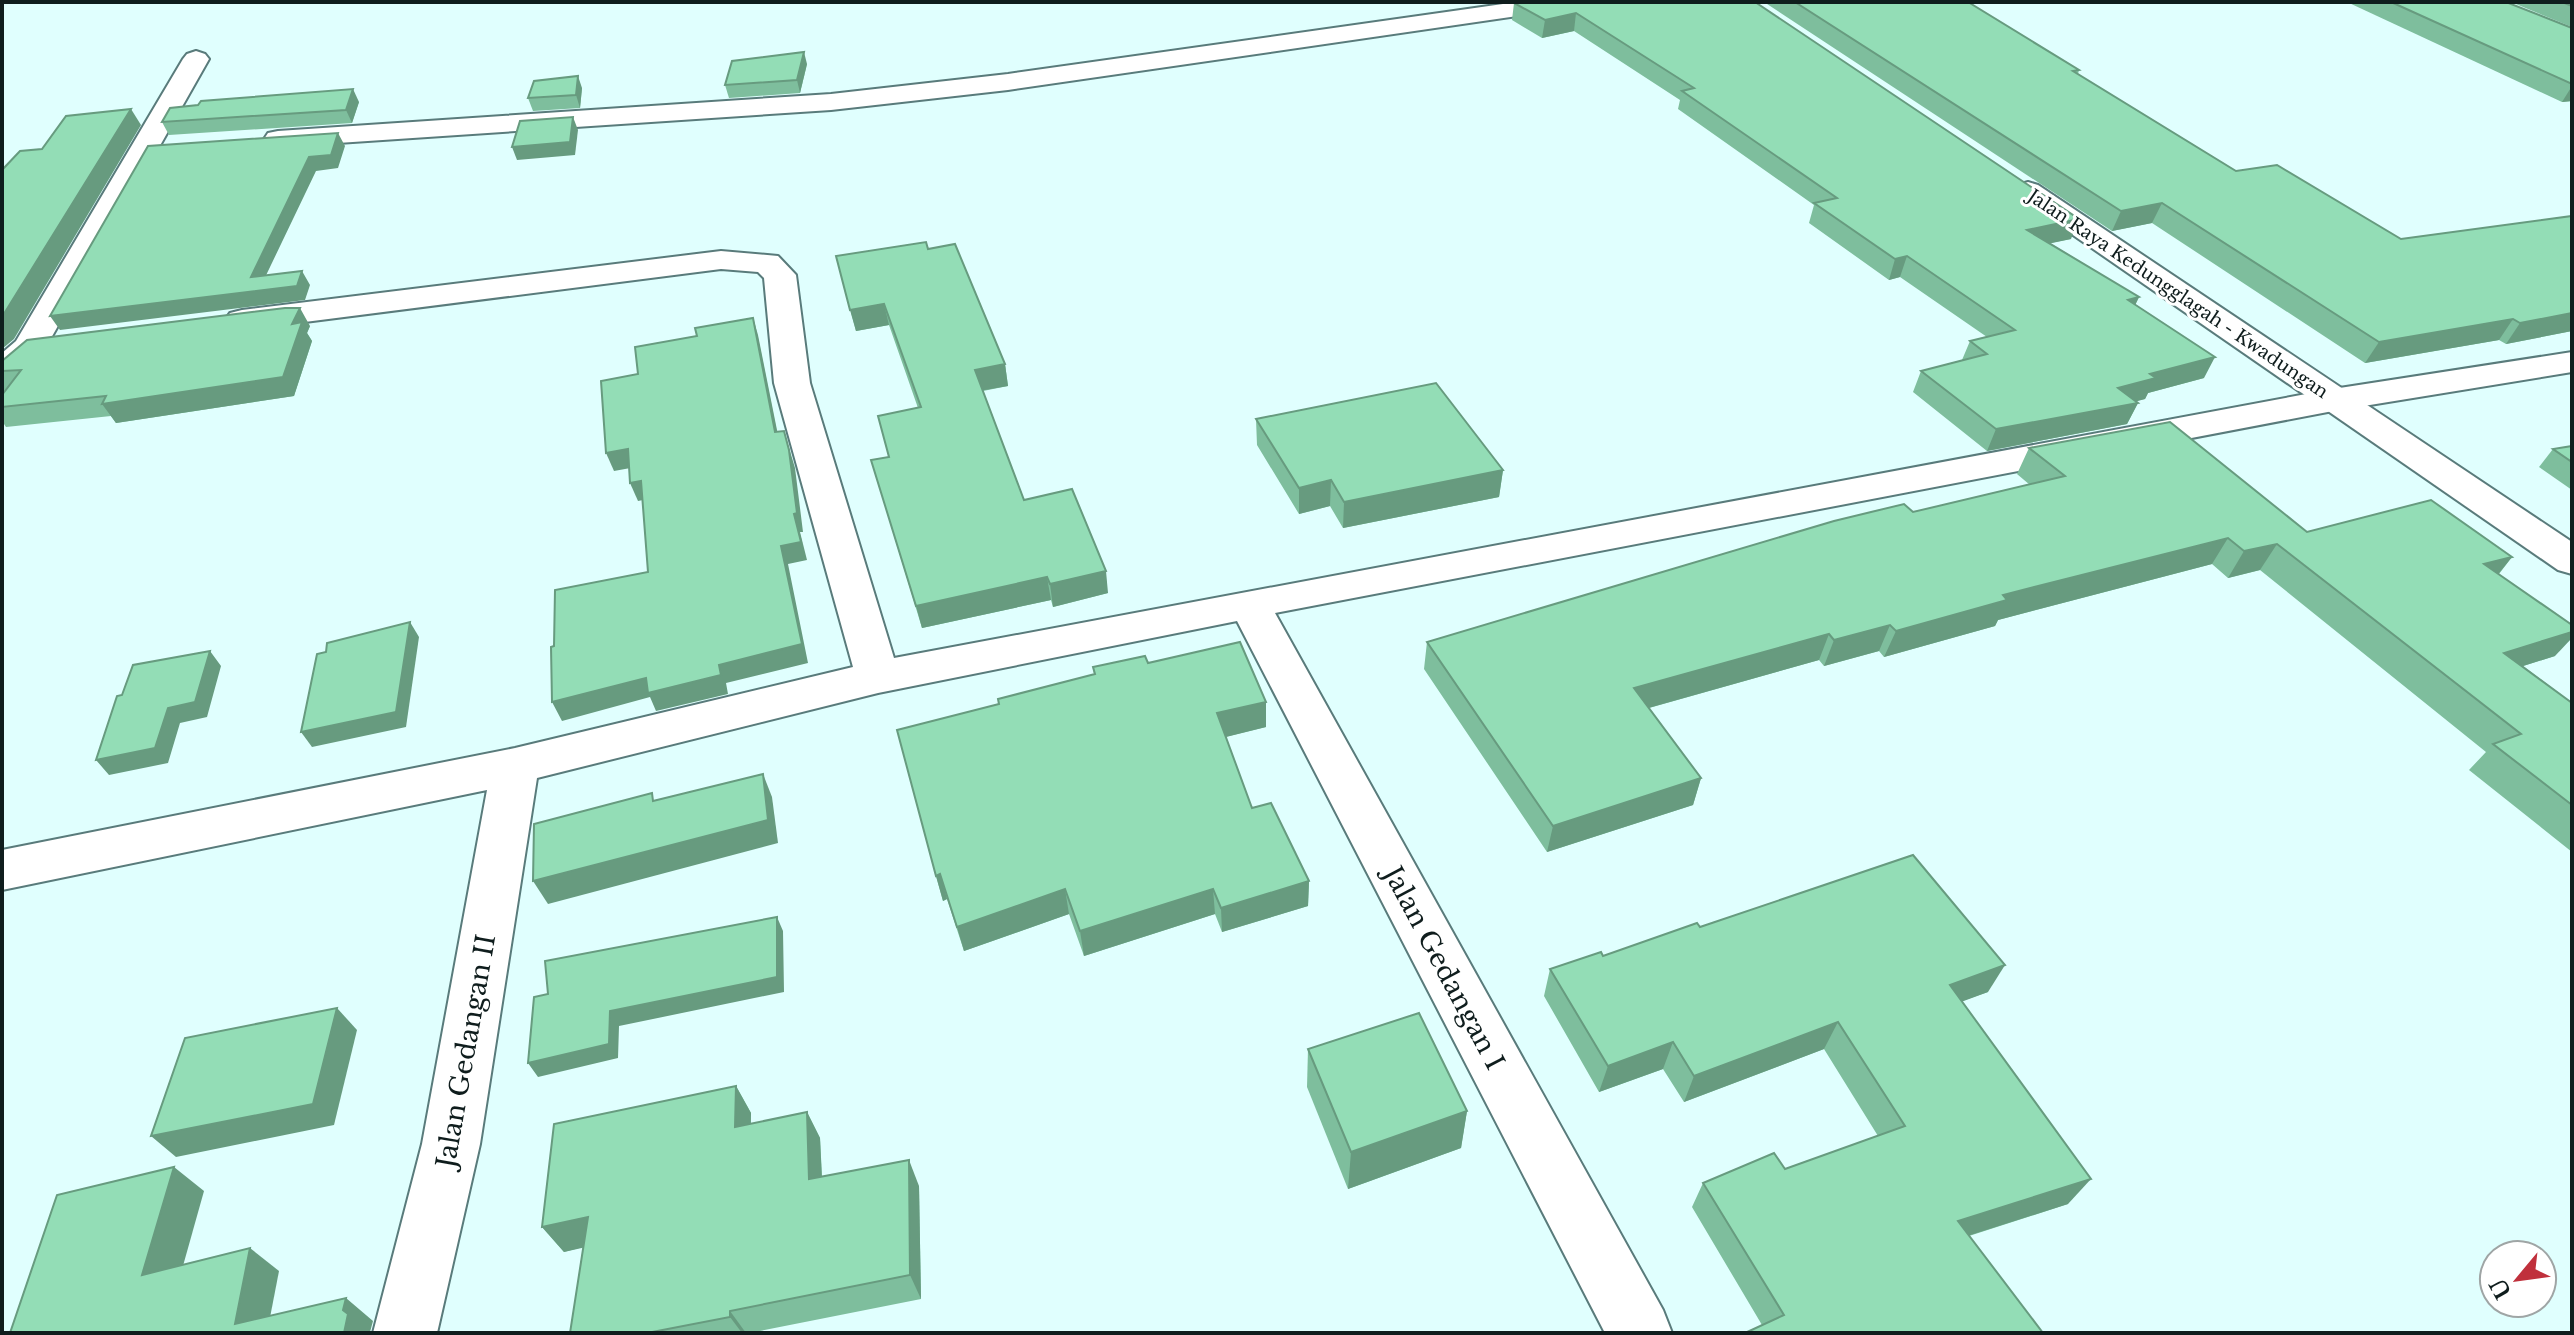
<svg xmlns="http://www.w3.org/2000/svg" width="2574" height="1335" font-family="'Libre Baskerville',serif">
<rect width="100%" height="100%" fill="#e0fffe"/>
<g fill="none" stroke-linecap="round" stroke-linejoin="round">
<defs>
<g id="street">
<polygon points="1517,2 1578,2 1574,7 1566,9 1008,90 831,110 278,147 268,145 264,139 268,133 278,131 831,94 1008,74"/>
<polygon points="196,51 205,54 209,59 46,347 14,378 2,381 2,353 16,341 183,59 187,54"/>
<polygon points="721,251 778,256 796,275 810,383 894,658 2333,389 2572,352 2572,372 2333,411 1275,613 1663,1310 1672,1333 1605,1333 1237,621 878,693 537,778 480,1144 437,1333 373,1333 422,1144 487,790 2,890 2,850 515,748 853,667 774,383 764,278 758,272 721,269 242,330 230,327 225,320 230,313 242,310"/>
</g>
<polygon id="secondary" points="2028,182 2038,185 2572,542 2572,574 2558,570 2018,197 2013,191 2018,185"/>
</defs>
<!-- street casing -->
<use href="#street" stroke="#597b7b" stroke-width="4"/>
<!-- secondary casing -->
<use href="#secondary" stroke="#597b7b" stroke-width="4"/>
<!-- street -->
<use href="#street" fill="#fff" fill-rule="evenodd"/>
<!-- secondary -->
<use href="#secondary" fill="#fff" fill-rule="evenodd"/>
</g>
<!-- wall -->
<g fill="#7ebe9d">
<polygon points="1755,2 2071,239 2050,243 2139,297 2135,305 2204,378 2148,393 2145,399 2136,401 2138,403 2127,424 1987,451 1913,392 1921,371 1962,360 1970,341 1987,337 1900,277 1889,280 1809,223 1814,205 1678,109 1680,100 1574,31 1542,38 1512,20 1514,3"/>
<polygon points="1764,2 1968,2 2079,70 2078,74 2236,171 2401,239 2572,216 2572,331 2506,344 2499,340 2365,363 2152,223 2112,231"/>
<polygon points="2347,2 2506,2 2572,28 2572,101 2562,102"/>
<polygon points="2511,2 2572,2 2572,27"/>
<polygon points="807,64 800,93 729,98 725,85"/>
<polygon points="582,88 580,108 533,111 528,98"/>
<polygon points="359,102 352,123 169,135 162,122"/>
<polygon points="928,249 1005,364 1008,386 983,391 1024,500 1108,593 1053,607 1051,600 922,628 871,460 889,457 918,408 889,325 856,331 836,256"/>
<polygon points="310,326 307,333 312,341 294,396 116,423 111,416 6,427 2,421 2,395 4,391 2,392 2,361"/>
<polygon points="1256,419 1503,470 1499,497 1343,528 1330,506 1299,514 1257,445"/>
<polygon points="2572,446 2572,490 2539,467 2553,449"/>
<polygon points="2029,448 2307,532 2512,557 2499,574 2555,656 2523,666 2572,703 2572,852 2469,770 2486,752 2260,570 2228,578 2212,564 1998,620 1995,626 1884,657 1879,651 1824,666 1819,660 1649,708 1701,778 1693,805 1547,852 1424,669 1427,642 1913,512 2030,485 2017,474"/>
<polygon points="1148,663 1266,702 1266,727 1225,737 1252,808 1309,881 1308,906 1222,932 1215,914 1084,956 1069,914 964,951 947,899 943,901 936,876 999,704 1094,675 1093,667"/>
<polygon points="1700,927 1988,992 1962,1001 2068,1204 1969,1236 1762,1325 1692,1207 1703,1183 1785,1169 1878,1136 1824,1049 1684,1102 1663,1069 1599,1092 1544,996 1550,969 1603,956"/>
<polygon points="1308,1049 1467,1111 1461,1148 1348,1189 1307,1087"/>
<polygon points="736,1086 751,1113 751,1124 807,1112 820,1138 822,1176 919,1186 921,1299 750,1333 570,1333 583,1247 564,1252 542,1227"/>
</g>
<!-- shaded-wall -->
<g fill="#679b7f">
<polygon points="1576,13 1574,31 1542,38 1545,20"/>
<polygon points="804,52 807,64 800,93 797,80"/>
<polygon points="578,76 582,88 580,108 576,95"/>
<polygon points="2572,86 2572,101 2562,102"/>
<polygon points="353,89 359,102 352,123 346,110"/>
<polygon points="131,109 141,125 14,339 2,349 2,317"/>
<polygon points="573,117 578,130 575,155 517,160 512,147"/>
<polygon points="338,133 345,146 338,168 316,171 259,290 302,271 310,285 305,300 60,330 50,316 251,277 309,157"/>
<polygon points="2162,203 2152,223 2112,231 2121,211"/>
<polygon points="2079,219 2071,239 2019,250 2027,230"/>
<polygon points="1907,256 1900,277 1889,280 1895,259"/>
<polygon points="2139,297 2129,318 2128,300"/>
<polygon points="884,304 889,325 856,331 850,310"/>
<polygon points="300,308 310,326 307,333 312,341 294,396 116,423 102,404 292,324"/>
<polygon points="2572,313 2572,331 2506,344 2520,323"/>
<polygon points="753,318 758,335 781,450 775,432"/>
<polygon points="2513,319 2499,340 2365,363 2379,342"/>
<polygon points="2215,357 2204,378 2148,393 2145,399 2112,408 2138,403 2127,424 1987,451 1996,429 2118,388 2150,374"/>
<polygon points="1005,364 1008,386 979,391 975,370"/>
<polygon points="784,431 795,468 803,532 800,532 807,560 788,564 808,663 726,683 728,694 656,711 650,697 562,721 552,702 646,678 719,665 781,546 794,514"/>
<polygon points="628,449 636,467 614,471 606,453"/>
<polygon points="1503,470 1499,497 1343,528 1344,502"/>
<polygon points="1331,480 1330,506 1299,514 1299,488"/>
<polygon points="641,481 648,499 638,501 630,483"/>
<polygon points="2228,538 2212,564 1998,620 1995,626 1884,657 1896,631 2003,595"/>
<polygon points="2277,544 2260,570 2228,578 2244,551"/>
<polygon points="2512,557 2491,583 2484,564"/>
<polygon points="1106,571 1108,593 1053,607 1050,584"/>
<polygon points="1047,577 1051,600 922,628 916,606"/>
<polygon points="410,622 419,637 406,727 312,747 301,732"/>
<polygon points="1890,625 1879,651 1824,666 1834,640"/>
<polygon points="2572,632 2572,638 2555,656 2482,679 2504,653"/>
<polygon points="1829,634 1819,660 1627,714 1634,688"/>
<polygon points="210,651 221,666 207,717 180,723 168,763 109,775 96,760 168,708"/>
<polygon points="1266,702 1266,727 1218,739 1217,713"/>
<polygon points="763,774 772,797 778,843 548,904 533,881"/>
<polygon points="1701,778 1693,805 1547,852 1553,826"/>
<polygon points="940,874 947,899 943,901 936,876"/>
<polygon points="1309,881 1308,906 1222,932 1221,908"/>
<polygon points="1065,889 1069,914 964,951 957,927"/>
<polygon points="1213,889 1215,914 1084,956 1080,931"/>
<polygon points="777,917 783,931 784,992 619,1026 618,1058 538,1077 528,1063 610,1011"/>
<polygon points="2005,965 1988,992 1934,1012 1950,985"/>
<polygon points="337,1008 357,1030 334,1125 176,1157 151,1136"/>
<polygon points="1838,1022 1824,1049 1684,1102 1694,1076"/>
<polygon points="1673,1042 1663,1069 1599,1092 1608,1066"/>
<polygon points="736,1086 751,1113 750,1153 735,1127"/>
<polygon points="1467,1111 1461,1148 1348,1189 1351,1152"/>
<polygon points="807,1112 820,1138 823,1204 809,1179"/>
<polygon points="909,1160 919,1186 921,1299 910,1275"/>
<polygon points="174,1167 204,1191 174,1298 142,1275"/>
<polygon points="2091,1179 2068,1204 1939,1245 1958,1221"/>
<polygon points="588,1217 608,1242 564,1252 542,1227"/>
<polygon points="250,1248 279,1271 267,1333 235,1324"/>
<polygon points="346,1298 373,1321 370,1332 371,1333 344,1333 343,1310"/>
<polygon points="730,1311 746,1333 742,1333 730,1317"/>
</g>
<!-- building -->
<g fill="#93ddb6" stroke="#679b7f" stroke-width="2">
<polygon points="1517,2 1755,2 2079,219 2027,230 2139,297 2128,300 2215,357 2150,374 2156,378 2118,388 2138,403 1996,429 1921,371 1987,354 1970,341 2015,330 1907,256 1895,259 1814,203 1837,198 1682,91 1694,88 1576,13 1545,20 1514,3"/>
<polygon points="1795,2 1968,2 2079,70 2073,71 2236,171 2277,165 2401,239 2572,216 2572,313 2520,323 2513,319 2379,342 2162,203 2121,211"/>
<polygon points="2391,2 2506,2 2572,28 2572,84"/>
<polygon points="2562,2 2572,2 2572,6"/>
<polygon points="804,52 797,80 725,85 732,61"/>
<polygon points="578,76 576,95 528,98 534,81"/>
<polygon points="353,89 346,110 162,122 170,108 198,105 201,101"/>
<polygon points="131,109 2,317 2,170 20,151 42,149 66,116"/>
<polygon points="573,117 570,142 512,147 520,121"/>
<polygon points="338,133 331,155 309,157 251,277 302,271 297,286 50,316 148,146"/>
<polygon points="926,242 928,249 955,244 1005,364 975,370 1024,500 1072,489 1106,571 1050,584 1047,577 916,606 871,460 889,457 878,416 921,407 884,304 850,310 836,256"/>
<polygon points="285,308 300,308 292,324 302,322 283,377 102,404 106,396 2,407 2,395 21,370 2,371 2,361 27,340"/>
<polygon points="753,318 775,432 784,431 789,450 797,513 794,514 801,542 781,546 802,644 719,665 721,675 648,693 646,678 552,702 551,647 554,646 555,590 648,572 641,481 630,483 628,449 606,453 601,381 638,374 635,347 697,336 695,328"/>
<polygon points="1436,383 1503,470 1344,502 1331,480 1299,488 1256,419"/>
<polygon points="2170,422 2307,532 2431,500 2512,557 2484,564 2572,625 2572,632 2504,653 2572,703 2572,805 2493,744 2521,734 2277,544 2244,551 2228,538 2003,595 2007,600 1896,631 1890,625 1834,640 1829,634 1634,688 1701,778 1553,826 1427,642 1834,521 1904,504 1913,512 2065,476 2029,448"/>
<polygon points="2572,446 2572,462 2553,449"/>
<polygon points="410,622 396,712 301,732 317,654 326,652 327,643"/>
<polygon points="1240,642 1266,702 1217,713 1252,808 1271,803 1309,881 1221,908 1213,889 1080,931 1065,889 957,927 940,874 936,876 897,730 999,704 998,699 1095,674 1093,667 1145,656 1148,663"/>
<polygon points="210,651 195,702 168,708 155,748 96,760 117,696 122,695 133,665"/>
<polygon points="763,774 768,820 533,881 534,824 652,793 653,801"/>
<polygon points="1913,855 2005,965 1950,985 2091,1179 1958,1221 2043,1333 1745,1333 1784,1315 1703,1183 1774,1153 1785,1169 1905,1126 1838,1022 1694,1076 1673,1042 1608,1066 1550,969 1601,952 1603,956 1697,923 1700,927"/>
<polygon points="777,917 777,977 610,1011 609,1044 528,1063 534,997 548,994 545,961"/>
<polygon points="337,1008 313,1104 151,1136 185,1038"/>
<polygon points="1419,1013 1467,1111 1351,1152 1308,1049"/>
<polygon points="736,1086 735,1127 807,1112 809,1179 909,1160 910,1275 730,1311 730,1317 647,1333 570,1333 588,1217 542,1227 554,1124"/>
<polygon points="174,1167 142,1275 250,1248 235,1324 346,1298 343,1310 348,1314 344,1333 10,1333 57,1195"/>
</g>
<g text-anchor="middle" stroke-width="6" stroke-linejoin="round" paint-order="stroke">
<!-- far-street labels -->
<g font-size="18" fill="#0f1d1d" stroke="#fff">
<text transform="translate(2178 294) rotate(34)" y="6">Jalan Raya Kedungglagah - Kwadungan</text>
</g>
<!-- near-street labels -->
<g font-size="26" fill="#0f1d1d" stroke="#fff">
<text transform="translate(1444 968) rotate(62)" y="9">Jalan Gedangan I</text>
<text transform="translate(466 1051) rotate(-80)" y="9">Jalan Gedangan II</text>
</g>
</g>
<!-- border -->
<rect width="2574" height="1335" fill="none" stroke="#0f1d1d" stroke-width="8"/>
<!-- north arrow -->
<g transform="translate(2518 1279) rotate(241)"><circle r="38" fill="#ffffff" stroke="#9fa5a5" stroke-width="2"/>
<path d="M0-6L14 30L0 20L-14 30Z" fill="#c0303c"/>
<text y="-12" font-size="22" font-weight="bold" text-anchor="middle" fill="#0f1d1d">U</text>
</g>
</svg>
